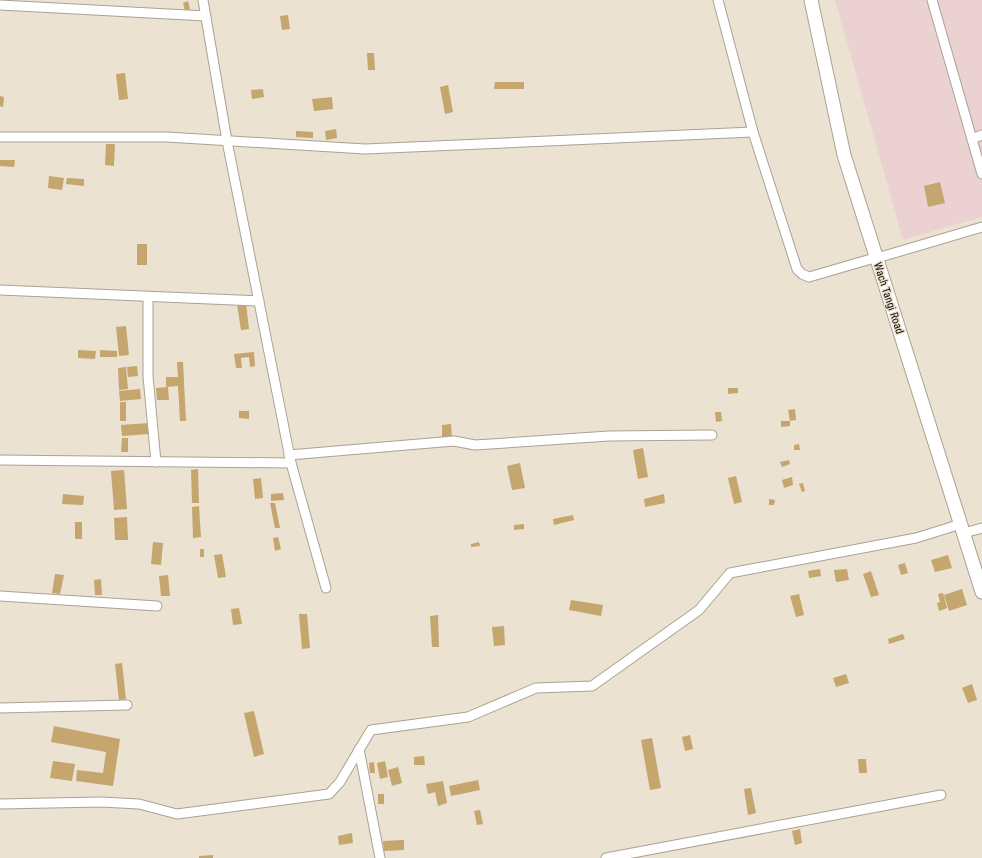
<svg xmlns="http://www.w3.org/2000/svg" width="982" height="858" font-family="'Roboto Condensed',sans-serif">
<rect width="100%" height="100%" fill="#ebe2d1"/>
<!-- commercial -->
<polygon fill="#ecd1d3" points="835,0 982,0 982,217 903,240"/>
<!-- building -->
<g fill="#c4a66e">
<polygon points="188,1 190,9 185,11 183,3"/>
<polygon points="288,15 290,29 282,30 280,16"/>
<polygon points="367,53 374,53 375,70 368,70"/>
<polygon points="125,73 128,99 119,100 116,74"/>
<polygon points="495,82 524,82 524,89 494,89"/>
<polygon points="448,85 453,112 445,114 440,87"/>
<polygon points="263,89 264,97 252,99 251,90"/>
<polygon points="0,96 4,97 3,107 0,106"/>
<polygon points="332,97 333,109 314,111 312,99"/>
<polygon points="336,129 337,138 326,140 325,131"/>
<polygon points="296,131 313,132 313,138 296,137"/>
<polygon points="106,144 115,144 114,166 105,165"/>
<polygon points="0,160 15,160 14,167 0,166"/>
<polygon points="49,176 64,178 62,190 48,188"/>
<polygon points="67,178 84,179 84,186 66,184"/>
<polygon points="940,182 945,203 928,207 924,186"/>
<rect x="137" y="244" width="10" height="21"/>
<polygon points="246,303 249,329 241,330 237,304"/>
<polygon points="126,326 129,355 119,356 116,327"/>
<polygon points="78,350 96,351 95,359 78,358"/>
<polygon points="100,350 117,351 117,357 100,357"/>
<polygon points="254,352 255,366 250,367 249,357 241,358 242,368 236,368 234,354"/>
<polygon points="177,362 183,362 186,421 180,421 178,386 166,387 166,377 178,377"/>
<polygon points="137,366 138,376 128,377 127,367"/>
<polygon points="126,367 128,389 119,390 118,368"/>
<polygon points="168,387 169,400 157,400 156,388"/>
<polygon points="728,388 738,388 738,393 728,394"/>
<polygon points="140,389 141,399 120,401 119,391"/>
<rect x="120" y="402" width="6" height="19"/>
<polygon points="795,409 796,420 790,421 788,410"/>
<polygon points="239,411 249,411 249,419 239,418"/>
<polygon points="715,412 721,412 722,421 716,422"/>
<polygon points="781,421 790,421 790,426 781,427"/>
<polygon points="149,423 150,434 122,436 121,425"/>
<polygon points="451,424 452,438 442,439 442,425"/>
<polygon points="122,438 128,438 128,452 121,452"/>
<polygon points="799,444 800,450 794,450 794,445"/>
<polygon points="643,448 648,477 638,479 633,450"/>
<polygon points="789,460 790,464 782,467 780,462"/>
<polygon points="520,463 525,488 512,490 507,466"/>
<polygon points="198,469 199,503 192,503 191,470"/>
<polygon points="124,470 127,509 114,510 111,471"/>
<polygon points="736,476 742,502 734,504 728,478"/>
<polygon points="792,477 793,485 784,488 782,480"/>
<polygon points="261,478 263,498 255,499 253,479"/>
<polygon points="803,483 805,491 802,492 799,484"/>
<polygon points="283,493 284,500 271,501 271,494"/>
<polygon points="63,494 84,496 83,505 62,504"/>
<polygon points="664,494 665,503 645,507 644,499"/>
<polygon points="769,499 775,500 774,505 769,505"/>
<polygon points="270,503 275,503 280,528 275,528"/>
<polygon points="199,506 201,537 193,538 192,507"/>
<polygon points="573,515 574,520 554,525 553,519"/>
<polygon points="127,517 128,540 115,540 114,518"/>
<rect x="75" y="522" width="7" height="17"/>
<polygon points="524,524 524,529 514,530 514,525"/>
<polygon points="278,537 281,549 275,551 273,538"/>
<polygon points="153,542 163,543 161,565 151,564"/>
<polygon points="479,542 480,546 471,547 471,544"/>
<rect x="200" y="549" width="4" height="8"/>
<polygon points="222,554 226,577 218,578 214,555"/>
<polygon points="948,555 952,568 935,572 931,560"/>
<polygon points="905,563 908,573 901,575 898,565"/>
<polygon points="820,569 821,576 809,578 808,571"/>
<polygon points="847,569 849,580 836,582 834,570"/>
<polygon points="871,571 879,595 871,597 863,574"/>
<polygon points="55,574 64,575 60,594 52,593"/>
<polygon points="168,575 170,596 161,596 159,576"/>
<polygon points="101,579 102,595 95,595 94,580"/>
<polygon points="962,589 967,605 949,611 944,595"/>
<polygon points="943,593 947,608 939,611 937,603 940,602 938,594"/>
<polygon points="799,594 804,615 796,617 790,596"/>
<polygon points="571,600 603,605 601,616 569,610"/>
<polygon points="239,608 242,624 233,625 231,609"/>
<polygon points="299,614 307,614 310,648 302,649"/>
<polygon points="438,615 439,647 432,647 430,616"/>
<polygon points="504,626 505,645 494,646 492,627"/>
<polygon points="903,634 905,639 889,644 888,639"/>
<polygon points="122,663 126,699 119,700 115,664"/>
<polygon points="846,674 849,683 836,687 833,678"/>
<polygon points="972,684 977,700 968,703 962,688"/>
<polygon points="254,711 264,754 254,757 244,713"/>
<polygon points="54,726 120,739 113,786 76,781 77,770 103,773 106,752 51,742"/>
<polygon points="690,735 693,749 685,751 682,737"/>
<polygon points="652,738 661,788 650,790 641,740"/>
<polygon points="424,756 425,765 414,765 414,757"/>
<polygon points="858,759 866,759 867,773 859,773"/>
<polygon points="53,761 75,764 72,781 50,778"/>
<polygon points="385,761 388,777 380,779 377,763"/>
<polygon points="374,762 375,773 370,773 369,763"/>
<polygon points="398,767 402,783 392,786 388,770"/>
<polygon points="478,780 480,790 451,796 449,786"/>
<polygon points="443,781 447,803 438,806 435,792 428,794 426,784"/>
<polygon points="751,788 756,813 748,815 744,789"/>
<rect x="378" y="794" width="6" height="10"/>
<polygon points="480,810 483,824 477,825 474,811"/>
<polygon points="800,829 802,843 795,845 792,831"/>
<polygon points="352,833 353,843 339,845 338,836"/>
<polygon points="404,840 404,850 384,851 383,841"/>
<polygon points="213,855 213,858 199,858 199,856"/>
</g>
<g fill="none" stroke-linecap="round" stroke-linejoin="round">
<defs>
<g id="street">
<polyline points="203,0 227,141 291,463 326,588"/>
<polyline points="718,0 753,132 797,269 802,274 809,277 871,259"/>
<polyline points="932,0 982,174"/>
<polyline points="0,5 206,16"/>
<polyline points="0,137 167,137 365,149 753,132"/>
<polyline points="972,139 982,135"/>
<polyline points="877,258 982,227"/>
<polyline points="0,290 259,301"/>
<polyline points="148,297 148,376 156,462"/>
<polyline points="289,455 454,441 475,445 609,436 712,435"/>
<polyline points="0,460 291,463"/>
<polyline points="964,533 982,528"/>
<polyline points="0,596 157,606"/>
<polyline points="0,708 127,705"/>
<polyline points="359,749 380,858"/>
<polyline points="0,804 101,802 139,804 177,814 329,794 340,782 371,730 468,717 536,688 592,686 699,610 730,573 916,538 961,524"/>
<polyline points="606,858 941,795"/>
</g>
<polyline id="secondary" points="811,0 844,155 982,592"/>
</defs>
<!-- street casing -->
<use href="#street" stroke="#aaa293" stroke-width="11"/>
<!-- secondary casing -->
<use href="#secondary" stroke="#aaa293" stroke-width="15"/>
<!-- street -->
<use href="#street" stroke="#fff" stroke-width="9"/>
<!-- secondary -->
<use href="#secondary" stroke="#fff" stroke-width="13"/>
</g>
<g text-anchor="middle" stroke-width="3" stroke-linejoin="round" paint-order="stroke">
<!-- street labels -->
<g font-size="11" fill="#15120c" stroke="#ebe2d1">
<text transform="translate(889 298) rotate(72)" y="4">Wach Tangi Road</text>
</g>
</g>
</svg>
